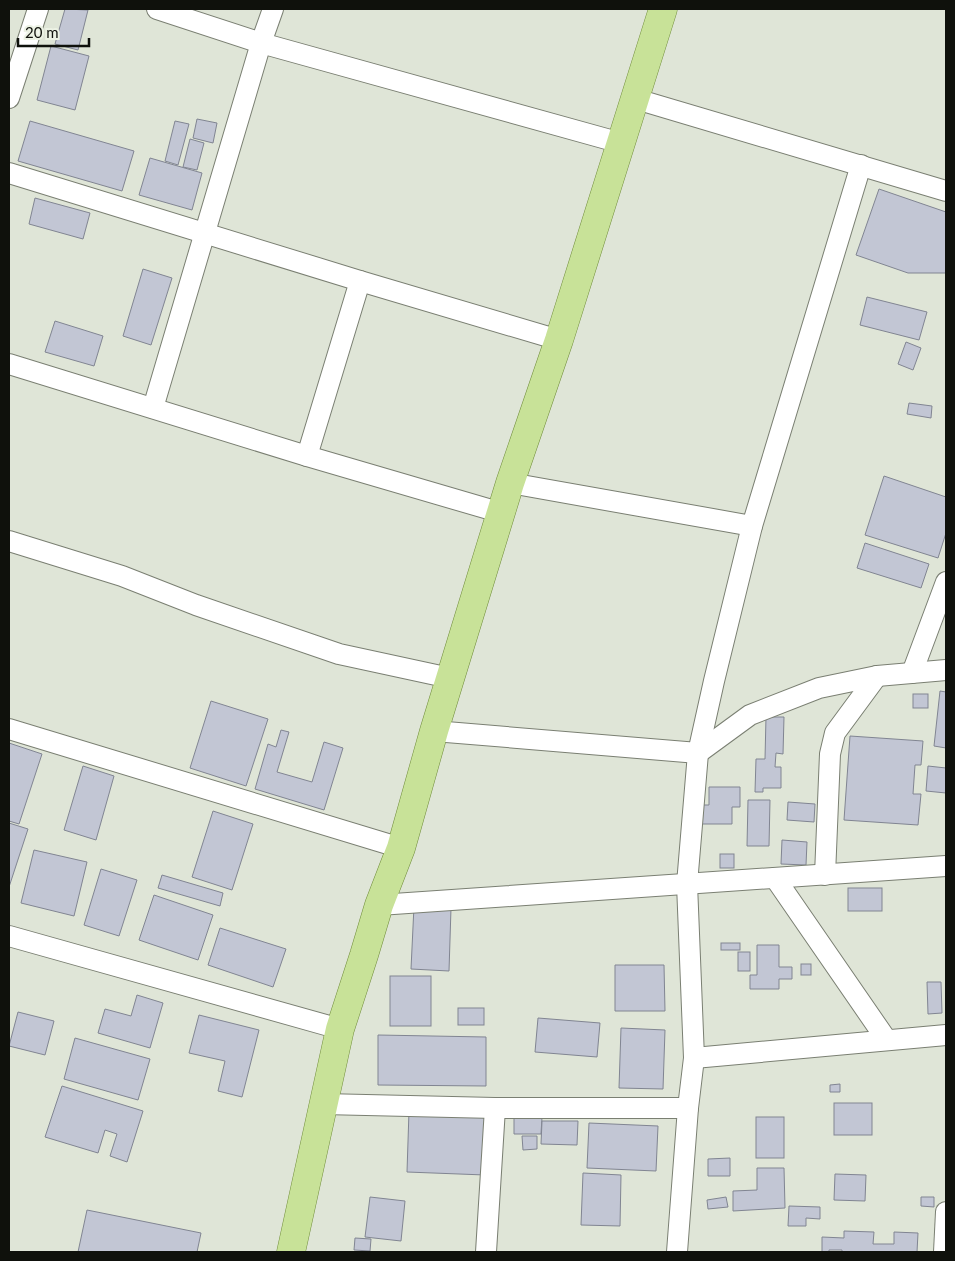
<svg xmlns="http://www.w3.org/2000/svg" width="955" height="1261" font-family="Lato,sans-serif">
<rect width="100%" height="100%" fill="#dfe5d7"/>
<!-- building -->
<g fill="#c2c6d4" stroke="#818592">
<polygon points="65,9 88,10 78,50 55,44"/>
<polygon points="51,46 89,56 75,110 37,100"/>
<polygon points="197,119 217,123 213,143 193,138"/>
<polygon points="30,121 134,151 122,191 18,161"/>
<polygon points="175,121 189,124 178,165 165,161"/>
<polygon points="190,139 204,143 197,170 183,167"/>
<polygon points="150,158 202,173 192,210 139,195"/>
<polygon points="879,189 946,212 946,273 908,273 856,255"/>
<polygon points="35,198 90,213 83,239 29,224"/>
<polygon points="143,269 172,278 151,345 123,336"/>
<polygon points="867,297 927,312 919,340 860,325"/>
<polygon points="55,321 103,336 94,366 45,352"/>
<polygon points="906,342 921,348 913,370 898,364"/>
<polygon points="909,403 932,406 931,418 907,414"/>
<polygon points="884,476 946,497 946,533 938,558 865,535"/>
<polygon points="865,543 929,564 921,588 857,568"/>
<polygon points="940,691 946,692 946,748 934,746"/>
<rect x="913" y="694" width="15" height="14"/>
<polygon points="211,701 268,719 246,786 190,768"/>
<polygon points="766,717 784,717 783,754 776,753 775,767 781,767 781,788 763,788 763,792 755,792 756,759 765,759"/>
<polygon points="281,730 289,732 277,772 312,782 324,742 343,748 324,810 255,789 268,744 276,747"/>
<polygon points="850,736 923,741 921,765 915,765 913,794 921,794 918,825 844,820"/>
<polygon points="9,743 42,754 19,824 9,821"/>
<polygon points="83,766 114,776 96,840 64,830"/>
<polygon points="928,766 946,768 946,793 926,791"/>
<polygon points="709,787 740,787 740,807 732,807 732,824 699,824 699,805 709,805"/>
<polygon points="748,800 770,800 769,846 747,846"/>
<polygon points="788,802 815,804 814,822 787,820"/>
<polygon points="213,811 253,824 232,890 192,877"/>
<polygon points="9,823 28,829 9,887"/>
<polygon points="782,840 807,842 806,865 781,864"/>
<polygon points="34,850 87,862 74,916 21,903"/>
<rect x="720" y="854" width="14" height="14"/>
<polygon points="101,869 137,880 119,936 84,925"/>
<polygon points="162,875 223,893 220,906 158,888"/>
<rect x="848" y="888" width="34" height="23"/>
<polygon points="154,895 213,915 198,960 139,940"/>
<polygon points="414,906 451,908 449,971 411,969"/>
<polygon points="220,928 286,949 273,987 208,965"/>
<rect x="721" y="943" width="19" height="7"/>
<polygon points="757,945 779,945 779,967 792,967 792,979 779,979 779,989 750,989 750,975 757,975"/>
<rect x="738" y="952" width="12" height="19"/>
<rect x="801" y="964" width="10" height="11"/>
<polygon points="615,965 664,965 665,1011 615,1011"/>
<rect x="390" y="976" width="41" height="50"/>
<polygon points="927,982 941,982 942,1013 928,1014"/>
<polygon points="137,995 163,1003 150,1048 98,1033 105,1009 131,1016"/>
<rect x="458" y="1008" width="26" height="17"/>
<polygon points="18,1012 54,1021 45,1055 9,1046"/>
<polygon points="199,1015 259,1030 242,1097 218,1091 225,1061 189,1053"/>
<polygon points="538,1018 600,1023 597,1057 535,1052"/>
<polygon points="621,1028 665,1030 663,1089 619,1088"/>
<polygon points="378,1035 486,1037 486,1086 378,1085"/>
<polygon points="75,1038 150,1059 138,1100 64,1079"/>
<polygon points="840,1084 840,1092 830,1092 830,1085"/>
<polygon points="62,1086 143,1111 127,1162 110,1156 117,1134 105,1130 98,1153 45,1137"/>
<rect x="834" y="1103" width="38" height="32"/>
<polygon points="409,1111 487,1114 485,1175 407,1172"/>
<polygon points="514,1117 542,1117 541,1134 514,1134"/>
<rect x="756" y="1117" width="28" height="41"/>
<polygon points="542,1121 578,1121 577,1145 541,1144"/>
<polygon points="589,1123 658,1126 656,1171 587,1168"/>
<polygon points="522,1136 537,1136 537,1149 523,1150"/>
<polygon points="730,1158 730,1176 708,1176 708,1159"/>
<polygon points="757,1168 784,1168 785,1208 733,1211 733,1191 757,1190"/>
<polygon points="583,1173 621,1175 620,1226 581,1225"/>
<polygon points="835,1174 866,1175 865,1201 834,1200"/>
<polygon points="370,1197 405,1201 401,1241 365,1237"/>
<polygon points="726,1197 728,1207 708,1209 707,1200"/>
<polygon points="921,1197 934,1197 934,1207 921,1206"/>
<polygon points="789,1206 820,1207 820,1219 806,1218 806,1226 788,1226"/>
<polygon points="87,1210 201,1233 197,1252 78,1252"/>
<polygon points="844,1231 874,1232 873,1244 894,1244 894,1232 918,1233 917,1252 842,1252 842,1250 829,1250 829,1252 822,1252 822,1237 844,1238"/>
<polygon points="355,1238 371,1239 370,1251 354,1250"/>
</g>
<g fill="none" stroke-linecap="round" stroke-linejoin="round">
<defs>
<g id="minor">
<polyline points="157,9 261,43 621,143"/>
<polyline points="9,98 38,9"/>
<polyline points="636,99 946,191"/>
<polyline points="9,173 360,281 559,340"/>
<polyline points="9,364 307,456 502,513"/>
<polyline points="153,408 261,43 273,9"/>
<polyline points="307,456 360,281"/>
<polyline points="510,483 752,526"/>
<polyline points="9,541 122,576 196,605 339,654 450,678"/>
<polyline points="912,673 946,582"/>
<polyline points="9,729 401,848"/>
<polyline points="434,731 698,753 750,715 819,688 877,676 946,670"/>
<polyline points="825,875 830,754 835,733 877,676"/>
<polyline points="775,878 886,1039"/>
<polyline points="379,905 946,866"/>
<polyline points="9,936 340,1029"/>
<polyline points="694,1058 946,1035"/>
<polyline points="323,1104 495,1108 688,1108"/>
<polyline points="486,1252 495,1108"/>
<polyline points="677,1252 688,1108 694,1058 687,884 698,753 714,681 752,526 861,165"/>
<polyline points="944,1252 946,1212"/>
</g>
<polyline id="primary" points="291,1252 340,1029 364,955 379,905 401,848 434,731 510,483 559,340 663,9"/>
</defs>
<!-- minor casing -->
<use href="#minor" stroke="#7a7f72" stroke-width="22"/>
<!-- primary casing -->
<use href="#primary" stroke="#708c3b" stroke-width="29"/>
<!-- minor -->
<use href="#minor" stroke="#fff" stroke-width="20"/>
<!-- primary -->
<use href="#primary" stroke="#c8e298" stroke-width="28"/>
</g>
<!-- border -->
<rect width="955" height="1261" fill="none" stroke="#0f110c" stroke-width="20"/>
<!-- scale -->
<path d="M18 38v8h71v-8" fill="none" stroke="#0f110c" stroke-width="2.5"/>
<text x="25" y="38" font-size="15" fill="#0f110c" stroke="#ecf2e4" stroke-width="4" paint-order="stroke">20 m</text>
</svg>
